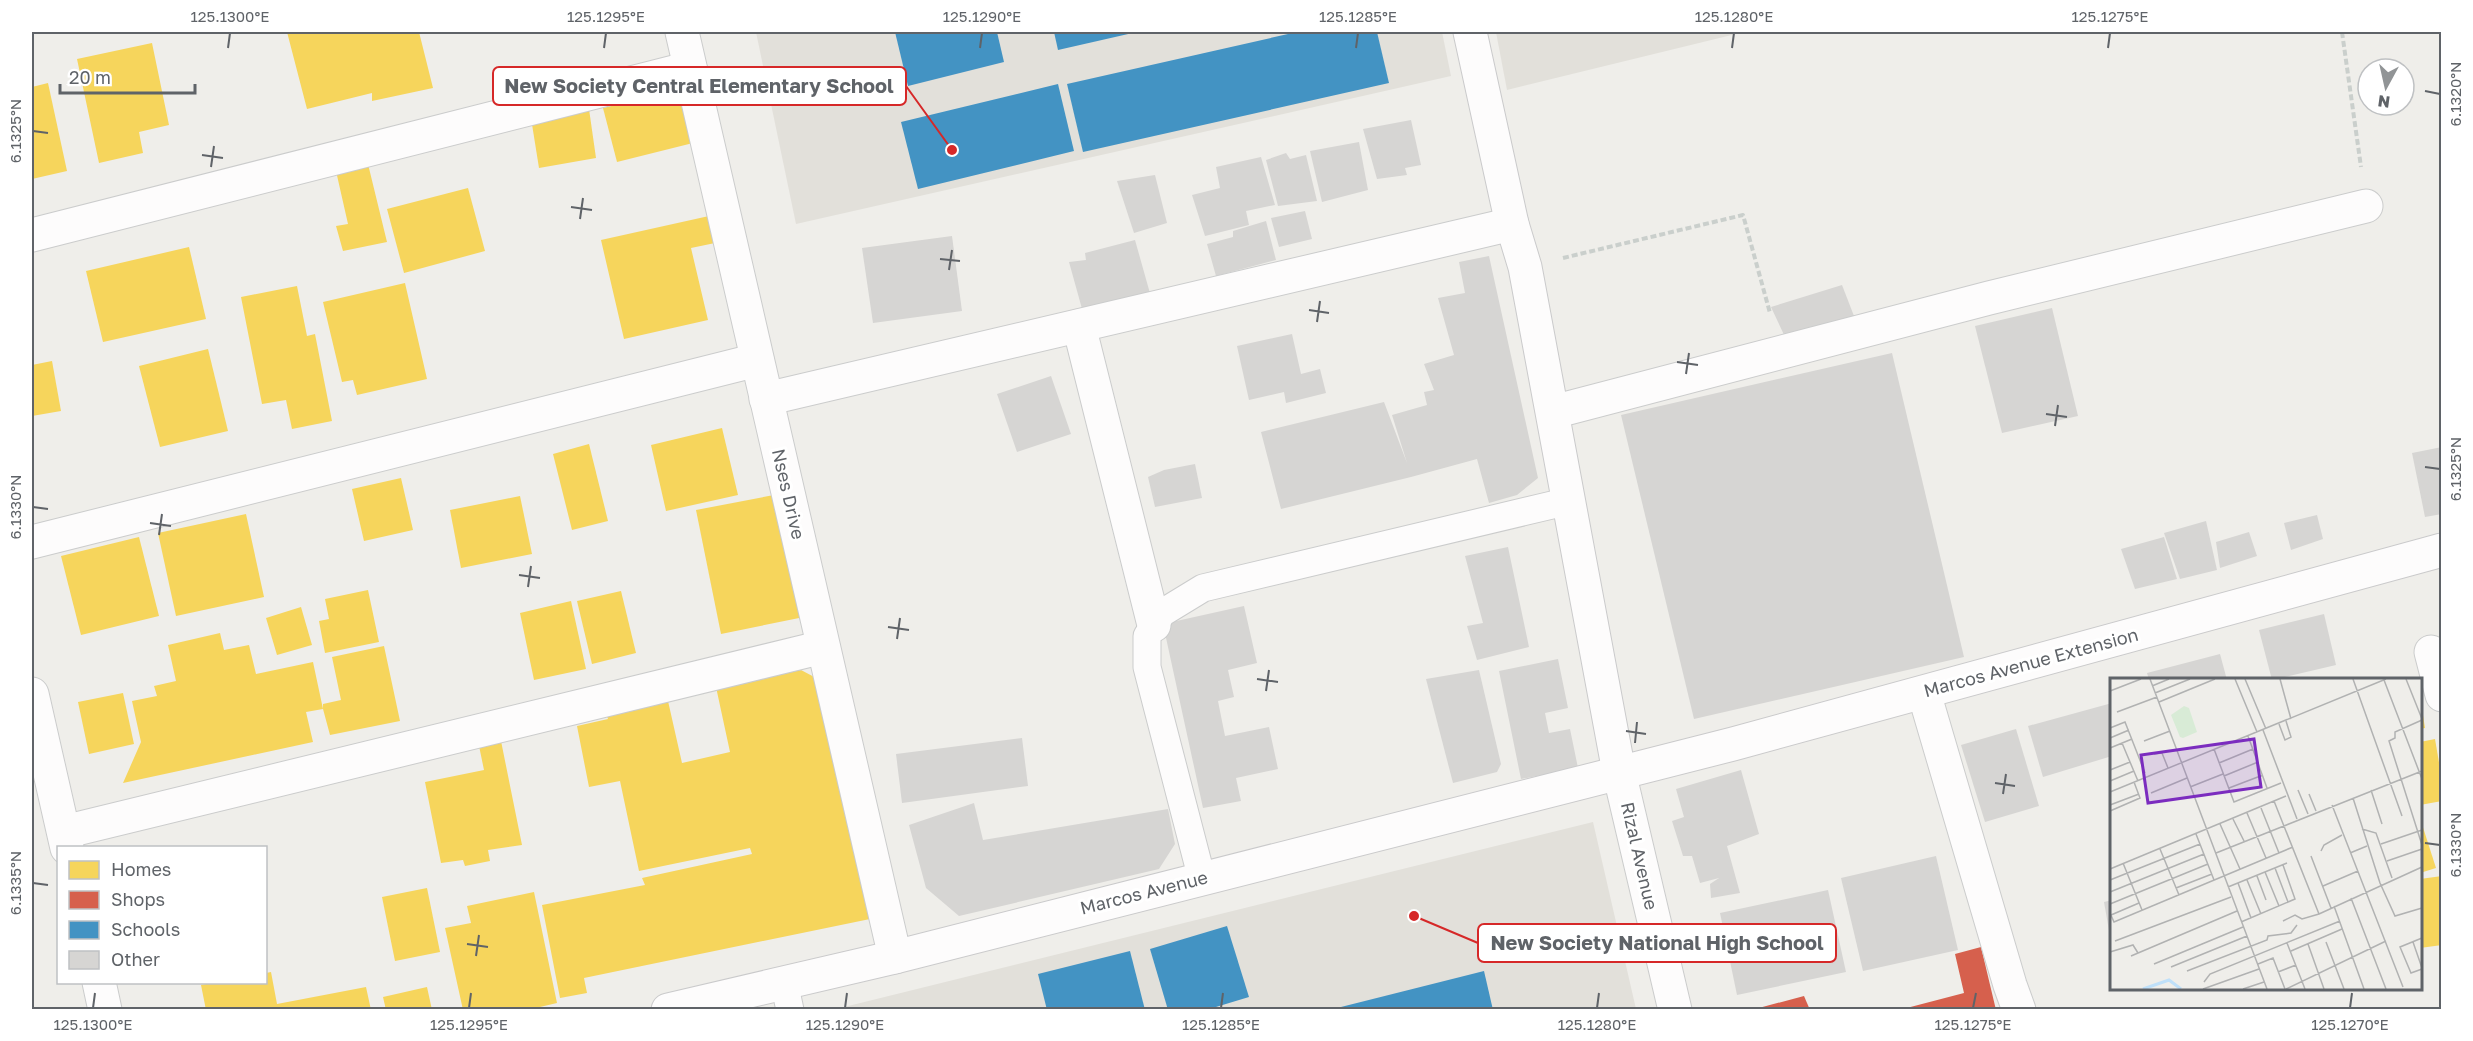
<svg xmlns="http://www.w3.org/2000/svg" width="2473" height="1041" font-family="'Golos Text',sans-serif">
<rect width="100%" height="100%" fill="#efeeea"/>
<!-- education -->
<g fill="#e2e0da">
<polygon points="756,32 1442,32 1451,76 796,224"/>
<polygon points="1496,32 1744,32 1507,90"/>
<polygon points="1593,822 1636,1009 832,1010"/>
</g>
<!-- homes -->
<g fill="#f6d55c">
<polygon points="287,32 419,32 433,88 372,101 372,93 307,109"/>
<polygon points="152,43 169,125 139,132 143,153 99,163 77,59"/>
<polygon points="48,83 67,171 32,179 32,87"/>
<polygon points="679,89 693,143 617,162 603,108"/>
<polygon points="589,109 596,158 539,168 531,118"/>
<polygon points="368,164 387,242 343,251 336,226 348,224 336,171"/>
<polygon points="468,188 485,251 404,273 387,209"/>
<polygon points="709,216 715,243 691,248 708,320 624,339 601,240"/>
<polygon points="189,247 206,319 103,342 86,271"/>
<polygon points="405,283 427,379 357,395 353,380 342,382 323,302"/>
<polygon points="297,286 307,336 315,334 332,421 292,429 286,400 262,404 241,297"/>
<polygon points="208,349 228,431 160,447 139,366"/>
<polygon points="52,361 61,411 32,416 32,365"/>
<polygon points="722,428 738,495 666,511 651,445"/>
<polygon points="589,444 608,521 572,530 553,454"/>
<polygon points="401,478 413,530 364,541 352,489"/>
<polygon points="779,494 804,617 721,634 696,510"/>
<polygon points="520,496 532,554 461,568 450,510"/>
<polygon points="246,514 264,597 176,616 158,533"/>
<polygon points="139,537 159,616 81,635 61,556"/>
<polygon points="368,590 379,642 325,653 319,621 329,619 325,599"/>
<polygon points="621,591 636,653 592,664 577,601"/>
<polygon points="571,601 586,669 534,680 520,613"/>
<polygon points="301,607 312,645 277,655 266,618"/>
<polygon points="220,633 224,650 249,645 256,674 313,662 323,709 323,704 341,700 332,657 384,646 400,721 330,735 323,709 306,712 313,742 123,783 141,742 132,701 157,696 154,686 176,681 168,645"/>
<polygon points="801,670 818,679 870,919 584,978 587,993 560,998 542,905 645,885 642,878 752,854 750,848 639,871 620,781 589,787 577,726 608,719 606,714 668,701 682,763 730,752 716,687"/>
<polygon points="123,693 134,744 89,754 78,702"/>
<polygon points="2422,709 2425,728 2420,729 2420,710"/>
<polygon points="500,736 522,845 488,850 490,861 465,866 463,860 441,863 425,782 484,770 478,741"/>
<polygon points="2435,739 2442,780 2442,801 2420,805 2420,742"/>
<polygon points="2420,818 2436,868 2420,873"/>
<polygon points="2442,876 2442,945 2420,948 2420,879"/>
<polygon points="427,888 440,952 395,961 382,897"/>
<polygon points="534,892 557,1003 527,1010 463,1010 445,928 471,923 467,906"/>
<polygon points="271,972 277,1004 366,987 371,1010 206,1010 201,985 216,982 266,982 266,973"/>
<polygon points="427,987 432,1010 386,1010 383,997"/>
</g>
<!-- shops -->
<g fill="#d6604d">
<polygon points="1981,947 1996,1010 1899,1010 1964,993 1955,954"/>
<polygon points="1804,996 1810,1010 1756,1010 1755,1009"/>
</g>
<!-- schools -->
<g fill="#4393c3">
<polygon points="895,32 997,32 1004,62 908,86"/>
<polygon points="1054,32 1137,32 1058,50"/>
<polygon points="1297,32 1377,32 1389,83 1083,152 1067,84"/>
<polygon points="1058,84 1074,151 918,189 901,122"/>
<polygon points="1227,926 1249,997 1206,1010 1168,1010 1150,949"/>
<polygon points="1130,951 1145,1010 1047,1010 1038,974"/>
<polygon points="1484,971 1493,1010 1333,1010 1333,1009"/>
</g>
<!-- building -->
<g fill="#d6d5d3">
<polygon points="1411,120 1421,165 1405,168 1407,175 1377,179 1363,129"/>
<polygon points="1359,142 1368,190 1322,202 1310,151"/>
<polygon points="1286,153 1290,159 1306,155 1317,201 1278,206 1266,160"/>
<polygon points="1261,157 1275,205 1246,211 1249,225 1205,236 1192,195 1220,188 1216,167"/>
<polygon points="1155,175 1167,223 1134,233 1117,181"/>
<polygon points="1305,211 1312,239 1279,247 1271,218"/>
<polygon points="1266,221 1276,260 1216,276 1207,244 1233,237 1233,231"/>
<polygon points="952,236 962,311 873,323 862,248"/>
<polygon points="1135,240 1153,304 1084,316 1069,262 1086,260 1085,253"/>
<polygon points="1489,256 1538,478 1517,495 1489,503 1477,459 1411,477 1281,509 1261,432 1384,402 1407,463 1392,415 1427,405 1424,392 1434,390 1424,364 1454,355 1438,298 1465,293 1459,262"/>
<polygon points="1842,285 1854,316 1785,337 1771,307"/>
<polygon points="2052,308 2078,416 2002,433 1975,326"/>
<polygon points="1292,334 1301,374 1320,369 1326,393 1286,403 1284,392 1249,400 1237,346"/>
<polygon points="1892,353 1964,657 1694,719 1621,415"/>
<polygon points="1051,376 1071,434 1017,452 997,394"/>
<polygon points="2442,447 2442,514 2425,517 2412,453"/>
<polygon points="1195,464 1202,498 1155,507 1148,477 1164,470"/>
<polygon points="2317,515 2323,539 2291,550 2284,523"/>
<polygon points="2206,521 2217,570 2180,579 2164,533"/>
<polygon points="2249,532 2257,556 2220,568 2216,542"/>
<polygon points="2164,537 2177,579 2135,589 2121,549"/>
<polygon points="1508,547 1529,647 1477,660 1467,626 1483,623 1465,556"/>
<polygon points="1244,606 1257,663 1228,670 1234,697 1218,701 1225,736 1269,727 1278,769 1236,778 1241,801 1203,808 1163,624"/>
<polygon points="2324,614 2336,665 2272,680 2259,630"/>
<polygon points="2220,654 2227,680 2149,680 2147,673"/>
<polygon points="1558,659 1568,708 1545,713 1549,733 1570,729 1578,768 1521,779 1499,671"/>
<polygon points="1479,670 1501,764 1497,772 1453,783 1426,679"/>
<polygon points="2112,703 2112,756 2043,777 2028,726"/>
<polygon points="2016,729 2039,806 1985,822 1961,745"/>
<polygon points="1022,738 1028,786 902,803 896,754"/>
<polygon points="1741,770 1759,834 1727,846 1740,893 1711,898 1710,884 1719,878 1700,883 1692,856 1683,856 1672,821 1684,817 1676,789"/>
<polygon points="974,803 983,840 1168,809 1175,844 1159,869 959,916 926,888 909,825"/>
<polygon points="1936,856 1958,950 1863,971 1841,878"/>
<polygon points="1828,890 1846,972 1737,995 1720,913"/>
<polygon points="2112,900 2112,936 2110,936 2104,902"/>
</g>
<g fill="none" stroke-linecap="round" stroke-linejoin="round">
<defs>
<g id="lane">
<polyline points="1202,879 1147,667 1147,636 1162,613 1203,588 1569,501"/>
<polyline points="784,982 790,1010"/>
</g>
<g id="street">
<polyline points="682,32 895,957"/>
<polyline points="32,235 690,68"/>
<polyline points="1079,326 1154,625"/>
<polyline points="766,399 1512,224"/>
<polyline points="1553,412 1989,298 2366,206"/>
<polyline points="32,542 757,360"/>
<polyline points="2431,652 2442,695"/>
<polyline points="1924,693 2010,985 2019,1010"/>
<polyline points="32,694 67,848"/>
<polyline points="1619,772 1675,1010"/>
<polyline points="64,832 823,647"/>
<polyline points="99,982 105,1010"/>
</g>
<g id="secondary">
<polyline points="1470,32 1512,224 1525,267 1619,772"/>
<polyline points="668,1010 895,957 1733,744 2442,550"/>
</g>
</defs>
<!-- lane casing -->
<use href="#lane" stroke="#cbcccc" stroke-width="29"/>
<!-- street casing -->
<use href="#street" stroke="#cbcccc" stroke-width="35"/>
<!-- secondary casing -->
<use href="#secondary" stroke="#cacacb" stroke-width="35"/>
<!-- path -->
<g stroke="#cacfcc" stroke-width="4" stroke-dasharray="6 3" stroke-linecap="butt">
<polyline points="2342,32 2361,167"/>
<polyline points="1563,258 1743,215 1770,313"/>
</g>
<!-- lane -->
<use href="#lane" stroke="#fdfcfc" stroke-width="27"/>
<!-- street -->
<use href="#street" stroke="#fdfcfc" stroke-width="33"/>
<!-- secondary -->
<use href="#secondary" stroke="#fdfcfc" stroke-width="33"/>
</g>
<!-- ticks -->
<path fill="none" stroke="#5f6368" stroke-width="2" d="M228 48 230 33M604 48 606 33M980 48 982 33M1356 48 1358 33M1732 48 1734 33M2108 48 2110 33M2425 91 2440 94M33 131 48 133M202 155 223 158M211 167 214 146M571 207 592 210M580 219 583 198M940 259 960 261M949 270 952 250M1309 310 1329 313M1317 322 1320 301M1677 362 1698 365M1686 374 1689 353M2046 414 2067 417M2055 426 2058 405M2425 467 2440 469M33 507 48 509M150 523 171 526M159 535 162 514M519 575 540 578M528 587 531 566M888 627 909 630M897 639 900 618M1257 679 1278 682M1266 691 1269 670M1626 731 1646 734M1635 743 1637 722M1995 783 2015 786M2003 794 2006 774M2425 843 2440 845M33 883 48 885M467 944 488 947M476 956 479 935M93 1008 95 993M469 1008 471 993M845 1008 847 993M1221 1008 1223 993M1597 1008 1599 993M1973 1008 1976 993M2350 1008 2352 993"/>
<g text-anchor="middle" stroke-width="6" stroke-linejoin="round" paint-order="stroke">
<!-- street labels -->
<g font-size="18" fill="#5f6368" stroke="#fff">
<text transform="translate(788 494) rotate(77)" y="6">Nses Drive</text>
<text transform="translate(2031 663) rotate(-15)" y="6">Marcos Avenue Extension</text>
<text transform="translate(1639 856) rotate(77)" y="6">Rizal Avenue</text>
<text transform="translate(1144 893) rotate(-14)" y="6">Marcos Avenue</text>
</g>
</g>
<!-- overview -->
<g transform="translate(2110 678)">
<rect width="312" height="312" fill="#efeeea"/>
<path d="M74 28 79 30 87 54 73 60 70 59 61 37Z" fill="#d8ebd6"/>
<path fill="none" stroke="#bfe0f9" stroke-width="3" d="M33 311 59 302 71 311"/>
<path fill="none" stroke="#b1b2b2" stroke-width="1.5" d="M40 1 157 311M125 1 147 54M135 1 156 51M170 1 181 41M243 1 292 138M296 1 312 41M274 2 312 101M42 8 59 1M0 13 31 1M45 15 80 1M49 24 105 1M7 34 47 19M312 42 285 54V60L279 63 312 167M169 46 175 62 181 59 176 43M0 50 15 44 35 95M153 52 187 141M138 58 157 110M0 60 19 52M34 63 60 53M12 65 28 103M0 70 22 61M104 71 124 124 171 105M44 76 52 75 58 90M109 85 143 71M0 92 20 84M114 98 148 84M0 103 24 93M80 109 113 96M119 110 153 97M188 112 198 136M261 112 272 146M0 114 276 1M41 115 77 100M199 116 206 133M243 120 270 205 285 238 312 230M164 123 209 236M0 127 29 116M222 127 293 309M151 130 169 175M0 133 30 120 24 104M137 135 156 180M123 141 134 163M110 146 130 191M252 151 266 155 282 200M86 156 104 202M271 166 312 152M50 171 69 217M211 173 214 167 232 157M106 175 312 93M240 175 257 168M201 178 221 230M277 183 312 171M13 185 32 232M165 190 178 224M0 191 176 118M155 194 169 228M147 198 156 222M0 202 90 166M137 202 151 236M128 205 141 240M213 208 248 193M118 209 177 185M66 210 102 196M0 214 94 176M241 220 276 311M0 226 98 186M224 228 254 311M0 235 4 244 183 169M1 237 29 225M173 243 185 237 192 241 209 236 312 189M131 244 185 221 173 187M312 260 290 269 301 295 312 291M5 263 121 219M216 264 234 311M303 264 312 290M177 265 195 311M198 266 214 311M181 273 232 251M0 274 23 267 28 275M21 278 127 233M44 286 133 249M148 286 163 280 175 311M61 289 137 258M77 293 157 262 158 258 181 255 187 247M168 294 186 287M94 304 100 296 230 243M93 311 149 291M133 311 154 304M176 311 276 263"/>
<path fill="#7b2cbf" fill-opacity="0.15" stroke="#7b2cbf" stroke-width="3" d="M144 61 151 109 38 125 31 77Z"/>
<rect width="312" height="312" fill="none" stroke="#5f6368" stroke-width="3"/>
</g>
<!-- callouts -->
<path fill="none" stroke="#d62828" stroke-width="2" d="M952 150L906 86M1414 916L1478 943"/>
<g fill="#d62828" stroke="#fff" stroke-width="2">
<circle cx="952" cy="150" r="6"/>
<circle cx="1414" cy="916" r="6"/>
</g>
<g fill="#fff" stroke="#d62828" stroke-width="2">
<rect x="493" y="67" width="413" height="38" rx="6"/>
<rect x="1478" y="924" width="358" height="38" rx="6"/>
</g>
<g font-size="20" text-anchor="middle" font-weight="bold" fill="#5f6368">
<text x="699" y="93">New Society Central Elementary School</text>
<text x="1657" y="950">New Society National High School</text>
</g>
<!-- border -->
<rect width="2473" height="1041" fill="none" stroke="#ffffff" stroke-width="66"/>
<!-- legend -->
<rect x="57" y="846" width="210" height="138" fill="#ffffff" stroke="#bfc1c3" stroke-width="1.5"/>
<rect x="69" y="861" width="30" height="18" fill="#f6d55c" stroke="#bfc1c3" stroke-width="1.5"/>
<text x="111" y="876" font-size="18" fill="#5f6368">Homes</text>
<rect x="69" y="891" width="30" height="18" fill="#d6604d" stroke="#bfc1c3" stroke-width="1.5"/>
<text x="111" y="906" font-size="18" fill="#5f6368">Shops</text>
<rect x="69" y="921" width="30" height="18" fill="#4393c3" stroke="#bfc1c3" stroke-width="1.5"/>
<text x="111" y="936" font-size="18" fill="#5f6368">Schools</text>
<rect x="69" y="951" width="30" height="18" fill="#d6d5d3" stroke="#bfc1c3" stroke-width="1.5"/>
<text x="111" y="966" font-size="18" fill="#5f6368">Other</text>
<!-- north arrow -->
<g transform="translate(2386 87) rotate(188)"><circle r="28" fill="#ffffff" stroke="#bfc1c3" stroke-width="1.5"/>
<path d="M0-4.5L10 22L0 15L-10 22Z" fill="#919496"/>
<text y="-9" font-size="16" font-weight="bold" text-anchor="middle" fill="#5f6368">N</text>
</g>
<!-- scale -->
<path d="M60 84v9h135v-9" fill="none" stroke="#5f6368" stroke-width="3"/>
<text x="69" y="84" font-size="18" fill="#5f6368" stroke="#ffffff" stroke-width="4.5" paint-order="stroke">20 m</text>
<rect x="33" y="33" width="2407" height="975" fill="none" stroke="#5f6368" stroke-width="2"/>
<g font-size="15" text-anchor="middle" fill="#5f6368">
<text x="230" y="22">125.1300°E</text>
<text x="606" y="22">125.1295°E</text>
<text x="982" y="22">125.1290°E</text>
<text x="1358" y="22">125.1285°E</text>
<text x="1734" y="22">125.1280°E</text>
<text x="2110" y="22">125.1275°E</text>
<text transform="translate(2456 94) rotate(-90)" y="5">6.1320°N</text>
<text transform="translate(16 131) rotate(-90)" y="5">6.1325°N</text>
<text transform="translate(2456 469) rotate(-90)" y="5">6.1325°N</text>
<text transform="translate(16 507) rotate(-90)" y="5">6.1330°N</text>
<text transform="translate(2456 845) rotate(-90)" y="5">6.1330°N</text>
<text transform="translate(16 883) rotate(-90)" y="5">6.1335°N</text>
<text x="93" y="1030">125.1300°E</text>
<text x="469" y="1030">125.1295°E</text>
<text x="845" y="1030">125.1290°E</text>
<text x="1221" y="1030">125.1285°E</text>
<text x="1597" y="1030">125.1280°E</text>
<text x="1973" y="1030">125.1275°E</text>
<text x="2350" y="1030">125.1270°E</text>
</g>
</svg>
